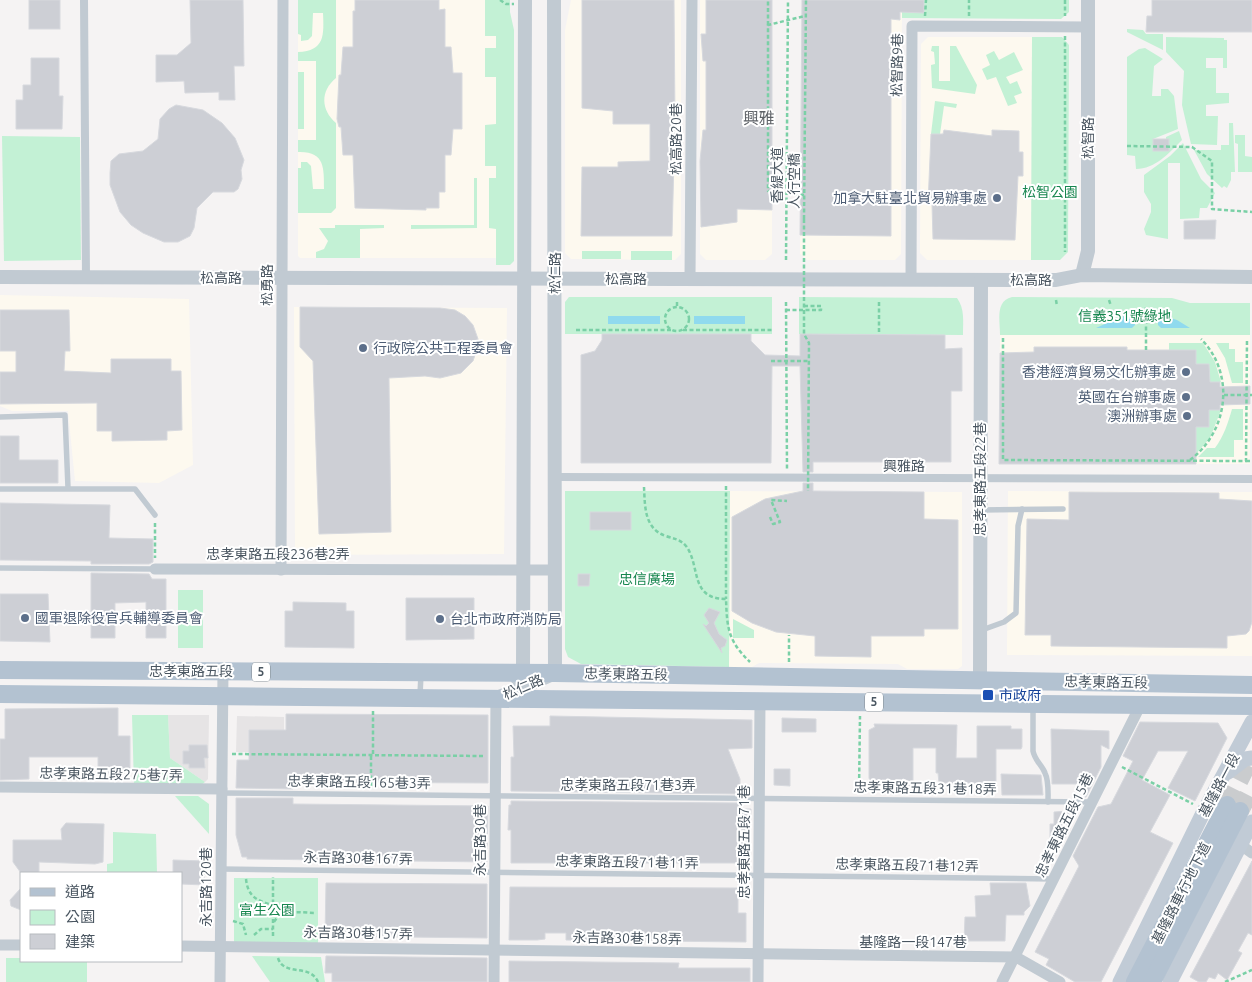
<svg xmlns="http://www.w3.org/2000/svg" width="1252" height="982" font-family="Ubuntu,'Noto Sans TC',sans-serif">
<rect width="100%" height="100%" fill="#f5f3f3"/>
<!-- commercial -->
<g fill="#fdf9ef">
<polygon points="298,0 496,0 496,258 300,258 298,256"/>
<polygon points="571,0 681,0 681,254 675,260 571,259 565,253 565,30"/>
<polygon points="700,0 772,0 772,254 765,260 706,260 700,254"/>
<polygon points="802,0 902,0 901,254 895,260 807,260 800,254"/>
<polygon points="928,37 1032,37 1031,260 927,260 920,253 921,44"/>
<polygon points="0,295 189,299 193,465 159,483 75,481 68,411 12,411 0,406"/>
<polygon points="294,307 507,308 504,554 295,555"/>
<polygon points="1000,335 1250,335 1250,464 999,464"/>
<polygon points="730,491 962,492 962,666 958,669 907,669 898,664 759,663 752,667 729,667"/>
<polygon points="1008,491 1252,492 1252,656 1007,655"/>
</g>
<!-- education -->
<g fill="#e6e4e5">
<polygon points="168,715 209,715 208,779 205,782 170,758"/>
<polygon points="237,716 284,717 284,752 236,752"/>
</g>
<!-- green -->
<g fill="#c3f1d5">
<path d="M298 0H336V78C320 91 321 110 336 123V208L331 213H298V168H301V162H307L311 166 313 189H324C324 168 325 151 298 152V140H316V61H298V52C325 51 324 35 323 13H313L312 36 308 40 301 41V35L298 34Z"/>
<polygon points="485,0 510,0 510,12 514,30 514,261 510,265 496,265 496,229 489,228 489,178 496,178 496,166 485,166 485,125 496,124 496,77 485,77 485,48 496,48 496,36 485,36"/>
<polygon points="902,0 1069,0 1069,12 1061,19 902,18"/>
<polygon points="1127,29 1143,30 1146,34 1163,34 1163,50 1127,32"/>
<polygon points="1032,37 1062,37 1069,45 1068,252 1060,260 1031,260"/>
<polygon points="1166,37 1224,38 1224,40 1227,40 1227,68 1223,68 1223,58 1206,58 1206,68 1216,68 1216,93 1229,93 1229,103 1206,105 1206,116 1218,116 1217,145 1191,144 1182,105 1184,71 1166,52"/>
<polygon points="932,46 939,46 939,81 950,81 950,46 956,46 977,85 975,94 932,88 931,65 935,64 934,52 931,51"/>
<path d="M1145 48 1163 59 1154 66 1152 96H1161V89H1168L1174 96 1178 129 1153 139V151H1168L1169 140 1166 139V137L1179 131 1182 140C1169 153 1155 169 1136 169L1135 156 1127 155V57L1139 49Z"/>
<polygon points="994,51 999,60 1014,52 1023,70 1006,77 1010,84 1017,81 1022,93 1014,96 1017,103 1008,106 996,77 987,80 982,69 990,65 986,55"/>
<rect x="298" y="72" width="6" height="57"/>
<polygon points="935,101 957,104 956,108 944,106 940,134 931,134"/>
<polygon points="1229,123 1233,123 1235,172 1231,172 1231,180 1227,188 1224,186 1222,188 1207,174 1194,150 1221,150 1221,145 1229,145"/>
<polygon points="1235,135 1245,135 1245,156 1252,157 1252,172 1238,172 1238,144 1235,143"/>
<polygon points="2,136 80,137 81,260 4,261"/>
<polygon points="1183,143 1201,179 1215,193 1207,208 1200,208 1199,218 1180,219 1180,163 1168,163 1168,239 1146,235 1144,229 1151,212 1151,204 1144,192 1144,175 1170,156"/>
<polygon points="474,178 477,178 477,228 411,229 411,225 474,225"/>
<polygon points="335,225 384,225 384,228 360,229 360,258 316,258 316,252 324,249 328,241 319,228 335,228"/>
<rect x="582" y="251" width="39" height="8"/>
<rect x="631" y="251" width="41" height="9"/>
<polygon points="569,297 772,297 772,334 565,334 565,302"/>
<path d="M799 297 957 298C965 309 963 322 963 335L799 334Z"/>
<path d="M1012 297 1172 298 1190 303H1250V335H1000C1000 320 995 301 1012 297Z"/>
<polygon points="1169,343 1203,343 1215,362 1221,382 1207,382 1207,367 1209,364 1196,364 1169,350"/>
<polygon points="1216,343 1229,343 1229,349 1235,349 1235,362 1243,362 1243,383 1232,383 1225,358"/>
<path d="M1232 409H1243V440H1234V457H1198L1207 448H1215C1224 436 1228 423 1232 409Z"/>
<polygon points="1207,410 1221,410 1210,438 1195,455 1196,427 1209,427"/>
<polygon points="565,491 730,491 729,667 581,664 568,657 565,649"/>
<rect x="178" y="590" width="25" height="58"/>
<polygon points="733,619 754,630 754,638 733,638"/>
<polygon points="132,715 168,715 170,758 205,782 201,785 134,786"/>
<polygon points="175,796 198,796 209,804 209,834"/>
<polygon points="113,832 156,834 157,873 107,873 107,864 113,863"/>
<polygon points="234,878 318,878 318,943 234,942"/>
<polygon points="252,956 321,957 325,982 270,982"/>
<polygon points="6,958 21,958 21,961 87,961 87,982 6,982"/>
</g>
<!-- water -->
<g fill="#90daee">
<polygon points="1135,314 1135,325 1132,328 1096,328 1120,317"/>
<polygon points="1158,314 1177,320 1190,328 1161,328 1158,325"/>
<rect x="608" y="316" width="52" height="8"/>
<rect x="694" y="316" width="51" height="8"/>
</g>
<!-- building -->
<g fill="#cdcfd5" stroke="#d7d9de">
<rect x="29" y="0" width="31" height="29"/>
<polygon points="190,0 243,0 244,66 234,66 235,100 219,100 219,92 185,93 184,81 156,82 156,55 177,55 191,43"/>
<polygon points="355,0 439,0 439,10 445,9 445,47 451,47 453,73 462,73 462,129 453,129 451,155 445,155 445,192 439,192 439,208 426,208 426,210 355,208 353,155 343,155 341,127 339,127 337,119 339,75 341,75 343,47 353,47 353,11 355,11"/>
<polygon points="582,0 674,0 675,121 672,236 581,236 582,167 618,167 618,162 650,161 650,124 613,124 613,111 582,108"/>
<polygon points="706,0 772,0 772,210 737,209 737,222 701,227 700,161 703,130 706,130 706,61 703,61 701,34 706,34"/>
<polygon points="802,0 924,0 924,13 900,12 900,20 891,19 891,236 800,235"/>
<polygon points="1152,0 1252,0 1252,32 1146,32 1147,16 1152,16"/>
<polygon points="31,58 59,58 59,96 63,96 62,129 16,129 16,100 23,100 23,85 31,85"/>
<polygon points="176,105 203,110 222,123 235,138 244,160 241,170 242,179 238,189 234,192 213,192 197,208 194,228 190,236 178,242 164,242 143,233 131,225 120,212 110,185 110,173 111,161 119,154 143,151 158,139 160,119 169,109"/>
<polygon points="944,130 992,136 992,130 1019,131 1019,152 1023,152 1023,176 1018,176 1015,240 933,239 932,204 928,204 931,134 943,134"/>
<rect x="1153" y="139" width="16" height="12"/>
<polygon points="1216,220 1215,239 1184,239 1184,221"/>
<polygon points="300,307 440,308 455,310 465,316 473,325 478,339 477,349 473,361 461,373 440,378 425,376 389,378 391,532 319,534 313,361 300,347"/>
<polygon points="0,310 69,310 70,351 65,351 64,371 111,373 111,359 171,359 171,371 181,371 182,430 167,431 167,440 112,441 112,431 97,431 97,403 0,404 0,372 16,372 16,351 0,351"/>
<polygon points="602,334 751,334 751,341 765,355 800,356 800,334 945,335 945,349 962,348 962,391 951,391 951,462 813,462 813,472 803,472 800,366 772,366 771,463 581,463 581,355 595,351 602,340"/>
<polygon points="1034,347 1127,347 1127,350 1196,350 1196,364 1209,364 1210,382 1220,382 1220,387 1250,386 1250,404 1220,405 1220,410 1209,410 1209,427 1196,427 1196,464 999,464 1000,353 1034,352"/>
<polygon points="0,436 19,436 19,460 58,460 58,483 0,483"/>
<polygon points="803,483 813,483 813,491 924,492 924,519 958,520 958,629 924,629 924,636 871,636 871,657 815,656 815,636 776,632 752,623 732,611 732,517 765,499 803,491"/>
<polygon points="1069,492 1219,493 1219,499 1252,501 1252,622 1249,631 1246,634 1227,636 1227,648 1051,646 1051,635 1025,635 1027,519 1069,520"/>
<polygon points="0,503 110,505 109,538 153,539 153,562 149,564 91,564 91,561 0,560"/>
<rect x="590" y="512" width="41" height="18"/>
<polygon points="91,573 149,574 152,579 166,579 166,638 146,638 146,602 115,603 115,638 91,638"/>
<polygon points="578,574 590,574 589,586 578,586"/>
<polygon points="0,594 48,594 50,642 0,641"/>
<polygon points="406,598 474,598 474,639 406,640"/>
<polygon points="293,602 346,603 346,611 354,611 354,648 285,647 285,611 293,611"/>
<polygon points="709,608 720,612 714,623 719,634 727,640 725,646 721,648 722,653 703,624 706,626 709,623 704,615"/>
<polygon points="118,708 118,736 130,736 130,773 98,773 98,757 29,757 29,779 0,780 0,739 5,739 5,709"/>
<polygon points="286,714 488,715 488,783 293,782 293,789 236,788 237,760 249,760 249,730 286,730"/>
<polygon points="550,716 752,720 752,748 728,749 740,779 740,794 511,791 511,757 514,757 513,726 550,726"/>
<polygon points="782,718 816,719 816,732 782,732"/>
<polygon points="1140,722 1218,723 1227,738 1195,801 1168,788 1188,751 1158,751 1142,780 1170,795 1150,832 1173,843 1101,982 1075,982 1046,965 1049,959 1035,952 1079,866 1073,856 1098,807 1111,804 1133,761 1123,756"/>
<polygon points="874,724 957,725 956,758 977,758 977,726 1011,726 1011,729 1022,729 1022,747 1021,749 996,749 996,783 939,783 938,773 936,773 936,748 913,748 913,786 871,783 869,778 869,730 875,727"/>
<polygon points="1051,729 1109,731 1109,749 1101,745 1101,767 1086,797 1083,797 1083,784 1052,784"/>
<polygon points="189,745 207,745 208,758 204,758 205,768 189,768 189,764 183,764 183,751 189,751"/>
<polygon points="774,769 790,769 790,786 774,785"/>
<polygon points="1001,774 1041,775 1043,795 1002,795"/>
<polygon points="236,798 293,798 293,804 488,806 487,862 247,859 247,857 242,857 236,835"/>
<polygon points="511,801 740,803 740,809 751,809 748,863 511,863 511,830 508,830 509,805 511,805"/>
<polygon points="1069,811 1070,830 1066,837 1050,838 1050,824 1054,824 1054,812"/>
<polygon points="66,823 104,824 103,862 95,864 39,862 39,873 21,873 13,862 13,840 62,840 61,829"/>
<polygon points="173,860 205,861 204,885 181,884 181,873 173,873"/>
<polygon points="1252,861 1252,935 1248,933 1238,951 1242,953 1227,980 1218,973 1215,979 1209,977 1206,982 1199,982 1190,977"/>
<polygon points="326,883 487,884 487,938 325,936"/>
<polygon points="990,883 1026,883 1030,906 1024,912 1024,915 1006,915 1005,941 964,941 965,917 976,917 975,896 991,895"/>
<polygon points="510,887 738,888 738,913 746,913 746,942 566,940 566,933 545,933 545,939 537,940 509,940"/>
<polygon points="21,888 21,910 11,906 10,900"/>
<polygon points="326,956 487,958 487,982 332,982 332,973 325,973"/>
<polygon points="509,961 679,963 678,968 750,968 750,982 509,982"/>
</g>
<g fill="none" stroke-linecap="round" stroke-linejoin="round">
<!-- primary-tunnel -->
<g stroke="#caccce" stroke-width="18" stroke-dasharray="18 9" stroke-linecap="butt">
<polyline points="1227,805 1252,756"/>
<polyline points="1240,811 1252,788"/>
</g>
<!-- path -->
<g stroke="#7ad0a6" stroke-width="2.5" stroke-dasharray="4 2.5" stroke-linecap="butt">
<polyline points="500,0 506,4 514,4"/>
<polyline points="1065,0 1065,16"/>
<polyline points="925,16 926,0"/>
<polyline points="969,16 969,0"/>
<polyline points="768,25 768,0"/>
<polyline points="1065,36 1065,252"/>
<polyline points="1127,146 1192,147 1212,161 1212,209 1252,212"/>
<polyline points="804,219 806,0"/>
<polyline points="786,260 788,0"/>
<polyline points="1056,300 1057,306"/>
<polyline points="1109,300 1111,306"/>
<polyline points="677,302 677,308"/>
<polyline points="786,302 787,469"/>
<circle cx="677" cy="319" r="12"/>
<polyline points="786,310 821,310 821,306 804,306"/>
<polyline points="576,330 671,330"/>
<polyline points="683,330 772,330"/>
<polyline points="879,332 879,302"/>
<polyline points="1003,338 1003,460 1246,461 1247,339"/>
<polyline points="1146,350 1146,306"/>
<polyline points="1224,395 1252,395"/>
<path d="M1190 460C1229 431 1235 373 1201 339"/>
<polyline points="1246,461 1252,461"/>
<polyline points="726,486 726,599"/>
<path d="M644 487C645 506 644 529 666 536 674 539 680 539 686 546 701 566 689 599 726 599 727 628 728 641 750 662"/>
<polyline points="770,517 773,524 780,522 771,500 787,501"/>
<polyline points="155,523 155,558"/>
<polyline points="789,662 789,635"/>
<polyline points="232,754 484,756"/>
<polyline points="373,754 373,711"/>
<polyline points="1122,767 1193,804"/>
<polyline points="371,786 371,755"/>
<polyline points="859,791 860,716"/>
<path d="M246 879C249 908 273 899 284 913"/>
<polyline points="233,921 243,924 246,935"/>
<path d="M274 922C282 908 302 913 316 913"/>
<polyline points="254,935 261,929 273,929"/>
<polyline points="273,936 273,877"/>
<path d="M278 958C284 977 310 963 318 982"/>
<polyline points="1225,982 1252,970"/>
</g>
<!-- service -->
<g stroke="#c1cad2" stroke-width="5.5">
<polyline points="0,417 65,415 68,488"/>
<polyline points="0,489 135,489 155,515"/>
<polyline points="980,510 1063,509"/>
<polyline points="0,568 155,569"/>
<polyline points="982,630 1004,622 1016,613 1018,526 1022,509"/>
<polyline points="420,695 421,674"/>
<path d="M1033 706V751C1035 761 1042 765 1045 773 1049 781 1048 793 1048 802"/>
<polyline points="222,793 1091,802"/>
<polyline points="221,869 1054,879"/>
</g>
<!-- pedestrian -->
<g stroke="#c1cad2" stroke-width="8">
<polyline points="84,0 86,278"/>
<polyline points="555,477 1252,479"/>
</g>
<!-- minor -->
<g stroke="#c1cad2" stroke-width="11">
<polyline points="690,279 692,0"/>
<polyline points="911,280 912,26 1088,27"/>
<polyline points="155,569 555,570"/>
<polyline points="281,570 283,0"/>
<polyline points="0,787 222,789"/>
<polyline points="1241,845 1252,853"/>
<polyline points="0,945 21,945"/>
<polyline points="181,946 1016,957 1060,982"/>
<polyline points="220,982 223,671"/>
<polyline points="494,982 496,698"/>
<polyline points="758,982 760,701"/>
<polyline points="1002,982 1140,706"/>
</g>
<!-- tertiary -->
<g stroke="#c1cad2" stroke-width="14">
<polyline points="1082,275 1088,251 1088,0"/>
<polyline points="0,277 1056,280 1082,275 1252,277"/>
<polyline points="517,678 523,673 525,0"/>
<polyline points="980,679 981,280"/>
<polyline points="497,698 555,673 554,0"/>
</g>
<!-- secondary -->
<g stroke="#c1cbd6" stroke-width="15">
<polyline points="1228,772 1245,759 1252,758"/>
<polyline points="1120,982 1203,813 1252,722"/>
<polyline points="1170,982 1252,822"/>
</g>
<!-- primary -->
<g stroke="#b3c2d1" stroke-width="18">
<polyline points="0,670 555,673 1252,685"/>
<polyline points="0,694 1252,706"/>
<polyline points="1135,982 1227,805"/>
<polyline points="1152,982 1240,811"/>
</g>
<!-- path-bridge -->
<g stroke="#7ad0a6" stroke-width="2.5" stroke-dasharray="4 2.5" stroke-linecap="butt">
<polyline points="804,195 768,191 768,25 805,16"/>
<polyline points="804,219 804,334 809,343 808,491"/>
<polyline points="771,361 809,361"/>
</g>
</g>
<!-- markers -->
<g fill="#5c6f8a" stroke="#fff" stroke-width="2">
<circle cx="997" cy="198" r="5"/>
<circle cx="363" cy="348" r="5"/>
<circle cx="1186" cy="372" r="5"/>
<circle cx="1186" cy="397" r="5"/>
<circle cx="1187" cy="416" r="5"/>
<circle cx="25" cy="618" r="5"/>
<circle cx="440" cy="619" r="5"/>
</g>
<rect fill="#1a4fb4" stroke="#fff" stroke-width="2" x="982" y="689" width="12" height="12" rx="2.5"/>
<g text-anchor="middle" stroke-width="4" stroke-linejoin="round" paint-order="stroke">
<!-- shield labels -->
<g fill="#fff" stroke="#808990" stroke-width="1">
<rect x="252" y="662.5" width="18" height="19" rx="4"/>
<rect x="865" y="692.5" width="18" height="19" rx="4"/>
</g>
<g font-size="12" font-weight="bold" fill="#4a5661">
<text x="261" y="676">5</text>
<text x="874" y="706">5</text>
</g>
<!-- street labels -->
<g font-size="14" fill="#4a5661" stroke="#fff">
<text transform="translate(897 65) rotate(-89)" y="5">松智路9巷</text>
<text transform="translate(1088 138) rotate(-90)" y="5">松智路</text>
<text transform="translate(676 139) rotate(-90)" y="5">松高路20巷</text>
<text transform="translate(777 175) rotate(-90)" y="5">香緹大道</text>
<text transform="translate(794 181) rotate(-90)" y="5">人行空橋</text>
<text transform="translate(555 273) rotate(-90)" y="5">松仁路</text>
<text x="221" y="283">松高路</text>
<text x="626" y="284">松高路</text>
<text x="1031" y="285">松高路</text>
<text transform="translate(267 285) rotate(-90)" y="5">松勇路</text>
<text x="904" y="471">興雅路</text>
<text transform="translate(980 479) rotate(-90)" y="5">忠孝東路五段22巷</text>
<text x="278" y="559">忠孝東路五段236巷2弄</text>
<text x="191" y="676">忠孝東路五段</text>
<text transform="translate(626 674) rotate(1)" y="5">忠孝東路五段</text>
<text transform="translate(1106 682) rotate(1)" y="5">忠孝東路五段</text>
<text transform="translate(523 687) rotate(-23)" y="5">松仁路</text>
<text transform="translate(111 774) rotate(1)" y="5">忠孝東路五段275巷7弄</text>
<text transform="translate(359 782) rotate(1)" y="5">忠孝東路五段165巷3弄</text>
<text x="628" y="790">忠孝東路五段71巷3弄</text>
<text transform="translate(1219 785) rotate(-62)" y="5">基隆路一段</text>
<text transform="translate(925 788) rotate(1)" y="5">忠孝東路五段31巷18弄</text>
<text transform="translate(1064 825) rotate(-64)" y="5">忠孝東路五段15巷</text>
<text transform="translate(480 840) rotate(-90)" y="5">永吉路30巷</text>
<text transform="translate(744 842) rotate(-90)" y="5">忠孝東路五段71巷</text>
<text transform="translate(358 858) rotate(1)" y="5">永吉路30巷167弄</text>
<text transform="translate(627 862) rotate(1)" y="5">忠孝東路五段71巷11弄</text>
<text transform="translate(907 865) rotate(1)" y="5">忠孝東路五段71巷12弄</text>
<text transform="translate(206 887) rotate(-90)" y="5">永吉路120巷</text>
<text transform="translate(1181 893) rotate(-63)" y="5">基隆路車行地下道</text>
<text transform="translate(358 933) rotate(1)" y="5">永吉路30巷157弄</text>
<text transform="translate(627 938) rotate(1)" y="5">永吉路30巷158弄</text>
<text x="913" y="947">基隆路一段147巷</text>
</g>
<!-- park labels -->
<g font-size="14" fill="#17864f" stroke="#fff">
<text x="1050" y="197">松智公園</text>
<text x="1125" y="321">信義351號綠地</text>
<text x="647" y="584">忠信廣場</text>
<text x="267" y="915">富生公園</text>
</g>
<!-- service labels -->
<g font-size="14" fill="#4e5e75" stroke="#fff" text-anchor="end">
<text x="987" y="203">加拿大駐臺北貿易辦事處</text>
<text x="373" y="353" text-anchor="start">行政院公共工程委員會</text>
<text x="1176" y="377">香港經濟貿易文化辦事處</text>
<text x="1176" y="402">英國在台辦事處</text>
<text x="1177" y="421">澳洲辦事處</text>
<text x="35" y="623" text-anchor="start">國軍退除役官兵輔導委員會</text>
<text x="450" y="624" text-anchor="start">台北市政府消防局</text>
</g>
<!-- transit labels -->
<g font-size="14" fill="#164399" stroke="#fff" text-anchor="start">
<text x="999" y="700">市政府</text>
</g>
<!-- quarter labels -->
<g font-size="16" fill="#5f6368" stroke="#fff">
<text x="759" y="124">興雅</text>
</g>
</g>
<!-- legend -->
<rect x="20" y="872" width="162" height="90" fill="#ffffff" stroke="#b7bbc0"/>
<rect x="30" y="888" width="25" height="8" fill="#b3c2d1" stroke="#b7bbc0"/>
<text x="65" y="897" font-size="15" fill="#4a5661">道路</text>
<rect x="30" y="910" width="25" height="15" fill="#c3f1d5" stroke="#b7bbc0"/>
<text x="65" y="922" font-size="15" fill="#4a5661">公園</text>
<rect x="30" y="934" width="25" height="15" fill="#cdcfd5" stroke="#b7bbc0"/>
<text x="65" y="947" font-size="15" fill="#4a5661">建築</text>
</svg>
